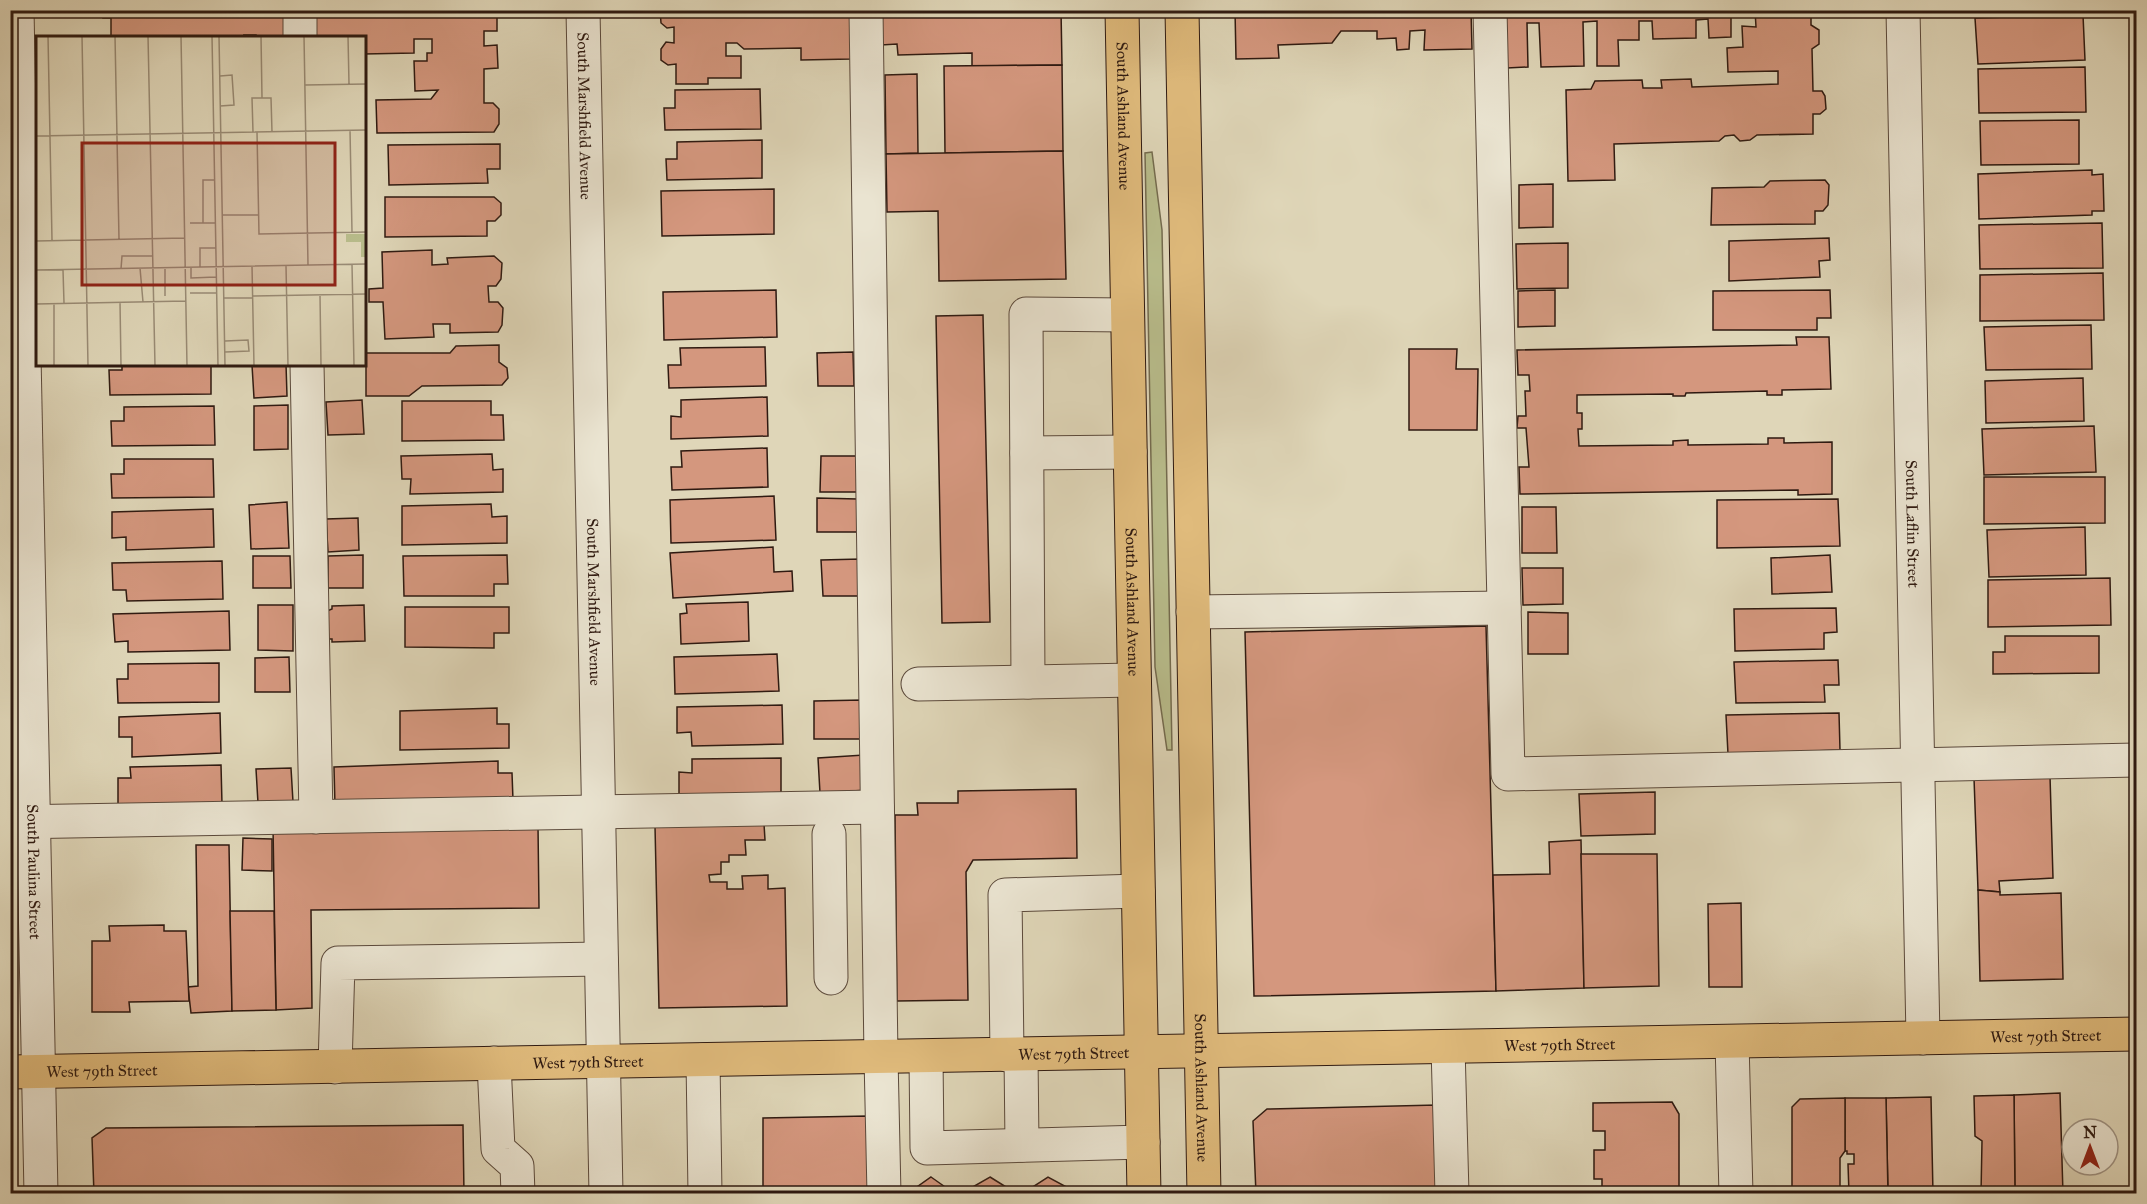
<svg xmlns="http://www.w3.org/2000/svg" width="2147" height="1204" font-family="'IM FELL Great Primer',serif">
<rect width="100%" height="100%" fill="#dfd6b8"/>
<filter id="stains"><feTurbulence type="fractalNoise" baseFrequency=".00333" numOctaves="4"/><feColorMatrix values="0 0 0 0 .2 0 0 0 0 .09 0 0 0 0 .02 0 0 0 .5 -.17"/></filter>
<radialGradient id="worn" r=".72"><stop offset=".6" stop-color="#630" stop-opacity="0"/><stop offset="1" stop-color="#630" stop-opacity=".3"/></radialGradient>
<!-- green -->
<polygon fill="#b8bc8b" stroke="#746b4e" stroke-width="1.5" points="1152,152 1162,230 1172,750 1167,750 1155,667 1145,153"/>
<!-- building -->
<g fill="#d4977e" stroke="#2f1a11" stroke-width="1.5">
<polygon points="103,10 284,10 285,38 256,38 256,35 244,35 245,38 111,38 111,18 103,18"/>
<polygon points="315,10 497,10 497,31 484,31 484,46 497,45 498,68 484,69 484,103 493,103 499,109 499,124 494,132 377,133 376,100 431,99 438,90 415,91 414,61 427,61 427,53 432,53 432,39 414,39 414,53 364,54 364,38 316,38"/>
<polygon points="660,10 850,10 851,59 801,60 801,48 744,49 737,43 726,43 726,56 741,56 741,78 708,78 708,84 676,84 676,64 668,65 661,60 661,49 666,42 674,43 674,27 667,28 661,23"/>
<polygon points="881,10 1061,10 1062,65 972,66 972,53 898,55 897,44 881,45"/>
<polygon points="1235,10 1471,10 1472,49 1424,50 1425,30 1410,31 1409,49 1397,50 1396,38 1377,39 1377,31 1341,31 1332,43 1278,45 1279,58 1236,59"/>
<polygon points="1506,10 1744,10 1743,12 1731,13 1731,37 1709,38 1708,19 1696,20 1696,38 1653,39 1652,21 1639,21 1639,40 1618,40 1619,66 1597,66 1597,21 1583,22 1584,66 1541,67 1539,23 1527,23 1528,67 1507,68"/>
<polygon points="1755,10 1811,10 1811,25 1819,30 1819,44 1812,49 1813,91 1822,91 1825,96 1826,109 1820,114 1813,114 1813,134 1757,135 1750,140 1740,141 1734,135 1725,136 1719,141 1614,144 1615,180 1568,181 1566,90 1591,89 1595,81 1642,80 1643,88 1662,88 1661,80 1691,79 1692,87 1778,84 1778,71 1728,72 1727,48 1743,47 1742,26 1756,27"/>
<polygon points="2083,15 2085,60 1978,64 1975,18"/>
<polygon points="1062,65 1063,151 945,153 944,66"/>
<polygon points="2085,67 2086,112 1979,113 1978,69"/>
<polygon points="917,74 918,153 886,154 885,75"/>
<polygon points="760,89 761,129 665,130 664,108 675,108 675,90"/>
<polygon points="2079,120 2079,164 1981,165 1980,121"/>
<polygon points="762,140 762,178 667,180 666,159 677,159 677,142"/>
<polygon points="500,144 500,169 487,169 488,183 389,185 388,145"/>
<polygon points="1063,151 1066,279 939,281 938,211 887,212 886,154"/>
<polygon points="2092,170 2092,175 2103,174 2104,211 2092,211 2092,215 1979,219 1978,174"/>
<polygon points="1825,180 1829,185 1828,205 1823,211 1815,211 1815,224 1711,225 1712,188 1764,187 1770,181"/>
<polygon points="1553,184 1553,227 1519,228 1519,185"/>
<polygon points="774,189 774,234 662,236 661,191"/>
<polygon points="385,197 494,197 501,203 501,215 495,221 487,221 487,236 385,237"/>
<polygon points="2102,223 2103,268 1980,269 1979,225"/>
<polygon points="1829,238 1830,260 1819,261 1820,277 1729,281 1729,241"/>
<polygon points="1568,243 1568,288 1517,289 1516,244"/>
<polygon points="432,250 432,265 448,264 447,258 494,256 502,263 501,279 496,286 488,286 489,302 498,302 503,308 502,325 498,332 450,333 450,324 433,324 434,337 385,339 383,302 369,302 369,289 383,288 382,252"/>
<polygon points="2103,273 2104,320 1980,321 1980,275"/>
<polygon points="776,290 777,337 664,340 663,292"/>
<polygon points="1555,290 1555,326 1518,327 1518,291"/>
<polygon points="1830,290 1831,318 1817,318 1817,330 1713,330 1713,291"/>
<polygon points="983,315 990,622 942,623 936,316"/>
<polygon points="2091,325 2092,369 1986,370 1984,327"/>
<polygon points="1796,337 1829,337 1831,389 1782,390 1782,395 1767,395 1767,391 1686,393 1685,396 1673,396 1673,394 1577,395 1577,413 1582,413 1582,429 1578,429 1579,446 1673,445 1673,441 1688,440 1688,445 1768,444 1768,438 1784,438 1784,443 1832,442 1832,494 1798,495 1798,490 1520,494 1519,467 1529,467 1526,428 1517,428 1518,416 1526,416 1525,391 1530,391 1529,375 1518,375 1517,350 1797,345"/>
<polygon points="499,345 499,362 507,368 508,378 502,385 422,386 409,396 366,396 366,353 450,353 456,346"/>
<polygon points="765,347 766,386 669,388 668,365 681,365 680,348"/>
<polygon points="1409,349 1457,349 1456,369 1478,369 1477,430 1409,430"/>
<polygon points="853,352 854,386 818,386 817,353"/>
<polygon points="122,364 211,364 211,394 110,395 109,370 122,370"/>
<polygon points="286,364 287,396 254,398 252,365"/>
<polygon points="2083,378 2084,421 1986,423 1985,381"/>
<polygon points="767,397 768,436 671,439 671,416 681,417 681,400"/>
<polygon points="362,400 364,434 328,435 326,402"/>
<polygon points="402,401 491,401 491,415 503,415 504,440 402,441"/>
<polygon points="288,405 288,449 254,450 254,406"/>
<polygon points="214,406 215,445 112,446 111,421 124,421 124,407"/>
<polygon points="2094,426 2096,472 1984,475 1982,429"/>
<polygon points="767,448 768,487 672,490 671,467 682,467 681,451"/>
<polygon points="492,454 493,470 503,469 503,492 410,494 411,479 402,479 401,456"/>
<polygon points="821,456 858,456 858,492 820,492"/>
<polygon points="124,459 213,459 214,497 112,498 111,474 124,474"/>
<polygon points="1984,477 2105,477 2105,523 1984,524"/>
<polygon points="774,496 776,540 671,543 670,500"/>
<polygon points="817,498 857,499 857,532 817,532"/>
<polygon points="1838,499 1840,546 1717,548 1717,500"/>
<polygon points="287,502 289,548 251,549 249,505"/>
<polygon points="491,504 492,517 507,516 507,543 402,545 402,506"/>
<polygon points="1522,507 1556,507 1557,553 1522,553"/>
<polygon points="213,509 214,547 126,550 126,537 112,538 112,512"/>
<polygon points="358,518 359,550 328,552 326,519"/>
<polygon points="2085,527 2086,575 1989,577 1987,530"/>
<polygon points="773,547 774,572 792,571 793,591 673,598 670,553"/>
<polygon points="363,555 363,588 328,588 328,556"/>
<polygon points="507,555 508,584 494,584 494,596 404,596 403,556"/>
<polygon points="1830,555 1832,592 1772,594 1771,558"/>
<polygon points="253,556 290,556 291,588 253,588"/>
<polygon points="861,559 862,596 823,596 821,560"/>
<polygon points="222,561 223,599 127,601 126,590 113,590 112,563"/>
<polygon points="1522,568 1563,568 1563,604 1523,605"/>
<polygon points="2110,578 2111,625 1988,627 1988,580"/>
<polygon points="748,602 749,641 681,644 680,614 687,613 686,604"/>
<polygon points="258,605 293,605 293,651 258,650"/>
<polygon points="364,605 365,641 332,642 332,639 328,639 327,611 332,609 332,606"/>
<polygon points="405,607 509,607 509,633 494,633 494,648 405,647"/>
<polygon points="1836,608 1837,632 1824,633 1824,649 1735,651 1734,609"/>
<polygon points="229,611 230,650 128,652 128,641 115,642 113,614"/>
<polygon points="1528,612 1568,613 1568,654 1528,654"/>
<polygon points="1486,626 1496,991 1254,996 1245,632"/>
<polygon points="2005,636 2099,636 2099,673 1993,674 1993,652 2005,652"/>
<polygon points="777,654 779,691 675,694 674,657"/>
<polygon points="289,657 290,692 255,692 255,658"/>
<polygon points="1838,660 1839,685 1824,685 1825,702 1736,703 1734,662"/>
<polygon points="219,663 219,702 118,703 117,679 128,679 128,664"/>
<polygon points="863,700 864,739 814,739 814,701"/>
<polygon points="782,705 783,744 692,746 691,732 677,733 677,707"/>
<polygon points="497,708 497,724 509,724 509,748 400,750 400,711"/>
<polygon points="220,713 221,753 132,757 132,737 119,737 119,717"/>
<polygon points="1839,713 1840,750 1728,754 1726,715"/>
<polygon points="864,755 868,790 820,793 818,758"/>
<polygon points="781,758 781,794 679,795 679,772 692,773 692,759"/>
<polygon points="498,761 498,773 512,773 513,800 335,806 334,767"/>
<polygon points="221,765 222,804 118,806 118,778 131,778 130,767"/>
<polygon points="291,768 293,802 258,803 256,769"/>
<polygon points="2050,776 2053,878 1999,881 2000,892 1978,890 1974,778"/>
<polygon points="1076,789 1077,858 973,860 966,872 968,1000 897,1001 895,815 918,815 917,803 958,803 958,791"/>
<polygon points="1655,792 1655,834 1581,836 1579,794"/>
<polygon points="764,824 765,840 745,840 746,855 729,855 729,862 721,862 721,874 709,875 710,882 727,882 727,889 743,889 742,876 768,875 768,889 785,888 787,1006 659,1008 655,826"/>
<polygon points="538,826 539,908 311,910 312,1008 276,1010 273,827"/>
<polygon points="243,838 272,839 272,871 242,870"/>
<polygon points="1581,840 1584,988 1496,991 1493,875 1550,874 1549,842"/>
<polygon points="196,845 229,845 232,1011 191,1013 188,987 198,986"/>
<polygon points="1581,854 1657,854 1659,986 1584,988"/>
<polygon points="1978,890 2000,892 2000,895 2061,893 2063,979 1980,981"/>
<polygon points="1741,903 1742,987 1709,987 1708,904"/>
<polygon points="230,911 274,911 276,1010 232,1011"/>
<polygon points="164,925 164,931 186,931 189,1001 129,1002 130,1012 92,1012 92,941 110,941 109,926"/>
<polygon points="2060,1093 2063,1194 2015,1194 2014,1095"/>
<polygon points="2014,1095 2015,1194 1981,1194 1982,1141 1975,1136 1974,1096"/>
<polygon points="1931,1097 1933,1194 1888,1194 1886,1098"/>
<polygon points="1845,1098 1886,1098 1888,1194 1849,1194 1848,1164 1854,1164 1854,1154 1847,1154 1847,1151 1845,1151"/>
<polygon points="1845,1098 1845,1151 1840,1158 1840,1194 1792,1194 1792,1107 1800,1099"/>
<polygon points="1672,1102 1679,1114 1679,1194 1602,1194 1602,1179 1594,1179 1594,1150 1605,1150 1605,1131 1593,1131 1593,1103"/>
<polygon points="1437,1105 1439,1194 1256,1194 1253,1121 1267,1109"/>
<polygon points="868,1116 869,1194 763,1194 763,1118"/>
<polygon points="463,1125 464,1194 94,1194 92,1138 106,1128"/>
<polygon points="931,1177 955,1194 907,1194"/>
<polygon points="990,1177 1014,1192 1025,1192 1048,1177 1072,1190 1072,1194 956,1194 964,1192"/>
</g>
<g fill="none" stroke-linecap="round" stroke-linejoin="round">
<defs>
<g id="minor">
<path id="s1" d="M17 10 41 1194"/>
<polyline points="300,10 300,38"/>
<path id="s2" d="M583 10 606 1194"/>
<polyline points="866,10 881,1057 884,1194"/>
<polyline points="1490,10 1508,774 2136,760"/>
<path id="s3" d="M1903 10 1923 1038"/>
<polyline points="307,364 316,817"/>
<polyline points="1027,453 1130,452"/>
<polyline points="1193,612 1504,608"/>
<polyline points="1028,682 1026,314 1127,315"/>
<polyline points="918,684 1134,680"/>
<polyline points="12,822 877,807"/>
<polyline points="829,834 831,978"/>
<polyline points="1732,1042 1736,1194"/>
<polyline points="1448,1047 1452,1194"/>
<polyline points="1007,1055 1005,895 1138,891"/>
<polyline points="1021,1055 1022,1145"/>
<polyline points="926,1057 927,1148 1143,1142"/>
<polyline points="703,1060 705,1194"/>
<polyline points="494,1063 498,1149 517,1166 518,1194"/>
<polyline points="335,1067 338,963 601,959"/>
</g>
<g id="major">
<path id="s4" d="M1122 10 1144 1194"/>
<path id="s5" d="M1182 10 1204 1194"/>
<path id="s6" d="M10 1072 2136 1034"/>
</g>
</defs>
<!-- minor casing -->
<use href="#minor" stroke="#5b493b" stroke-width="35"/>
<!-- major casing -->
<use href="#major" stroke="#2f1a11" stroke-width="35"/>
<!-- minor -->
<use href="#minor" stroke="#eae4d1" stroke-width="33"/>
<!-- major -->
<use href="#major" stroke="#e0bb7c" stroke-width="33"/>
</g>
<g text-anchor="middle" stroke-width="4.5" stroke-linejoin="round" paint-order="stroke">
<!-- street labels -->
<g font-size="16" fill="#2f1a11" stroke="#eae4d1">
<text dy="6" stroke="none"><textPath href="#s2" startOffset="106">South Marshfield Avenue</textPath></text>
<text dy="6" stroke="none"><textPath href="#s4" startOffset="106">South Ashland Avenue</textPath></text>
<text dy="6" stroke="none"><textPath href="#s3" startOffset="514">South Laflin Street</textPath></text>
<text dy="6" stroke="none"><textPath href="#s2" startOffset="592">South Marshfield Avenue</textPath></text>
<text dy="6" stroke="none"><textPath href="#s4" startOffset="592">South Ashland Avenue</textPath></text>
<text dy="6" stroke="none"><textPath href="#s1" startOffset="862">South Paulina Street</textPath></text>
<text dy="6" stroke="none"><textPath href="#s6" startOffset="2036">West 79th Street</textPath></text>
<text dy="6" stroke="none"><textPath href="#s6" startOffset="1550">West 79th Street</textPath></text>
<text dy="6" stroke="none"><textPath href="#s6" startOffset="1064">West 79th Street</textPath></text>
<text dy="6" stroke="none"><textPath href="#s6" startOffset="578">West 79th Street</textPath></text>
<text dy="6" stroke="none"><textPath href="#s6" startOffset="92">West 79th Street</textPath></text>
<text dy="6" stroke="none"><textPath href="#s5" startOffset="1078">South Ashland Avenue</textPath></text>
</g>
</g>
<!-- overview -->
<g transform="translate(36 36)">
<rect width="330" height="330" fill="#dfd6b8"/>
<path d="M310 198H330V221H325V206H310Z" fill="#b8bc8b"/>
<path fill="none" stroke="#998b75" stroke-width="1.5" d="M12 0 16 204M46 0 52 330M79 0 83 203M112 0 119 330M145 0 151 330M176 0 182 330M183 0 189 330M225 0 226 62M268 0 272 229M312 0 313 48M184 40 196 39 198 69 184 70M269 49 330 48M314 94 316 196M217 96 216 62H235L236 96M221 96 223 198 330 196M0 100 330 94M186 179H223M154 187H179M167 187V144H179M0 205 149 202M316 228 318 330M216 230 218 330M250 230 252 330M155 231V242L180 241M164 231V212H180M104 232 107 266M129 232V260M85 233 86 220H117M0 234 330 228M27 234 28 267M154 257H181M284 259 285 330M217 260 330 258M188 262H217M84 266 85 330M18 267V330M0 268 150 265M189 305 212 304 213 315 189 316"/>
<path fill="#8f2418" fill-opacity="0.15" stroke="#8f2418" stroke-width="3" d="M46 107H299V249H46Z"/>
<rect width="330" height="330" fill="none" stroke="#2f1a11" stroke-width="3"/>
</g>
<!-- margin -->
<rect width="2147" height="1204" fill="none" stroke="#dfd6b8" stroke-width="36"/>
<rect x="12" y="12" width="2123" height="1180" fill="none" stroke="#2f1a11" stroke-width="3"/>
<rect x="18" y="18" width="2111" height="1168" fill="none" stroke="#2f1a11" stroke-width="1.5"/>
<!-- north arrow -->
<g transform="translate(2090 1147)"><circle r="28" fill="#eae4d1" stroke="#9f9384" stroke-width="1.5"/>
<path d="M0-4.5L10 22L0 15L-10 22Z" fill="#8f2418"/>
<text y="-9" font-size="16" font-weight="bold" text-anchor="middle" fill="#2f1a11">N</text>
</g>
<rect width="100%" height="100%" filter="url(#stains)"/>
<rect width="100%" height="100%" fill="url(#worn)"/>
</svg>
